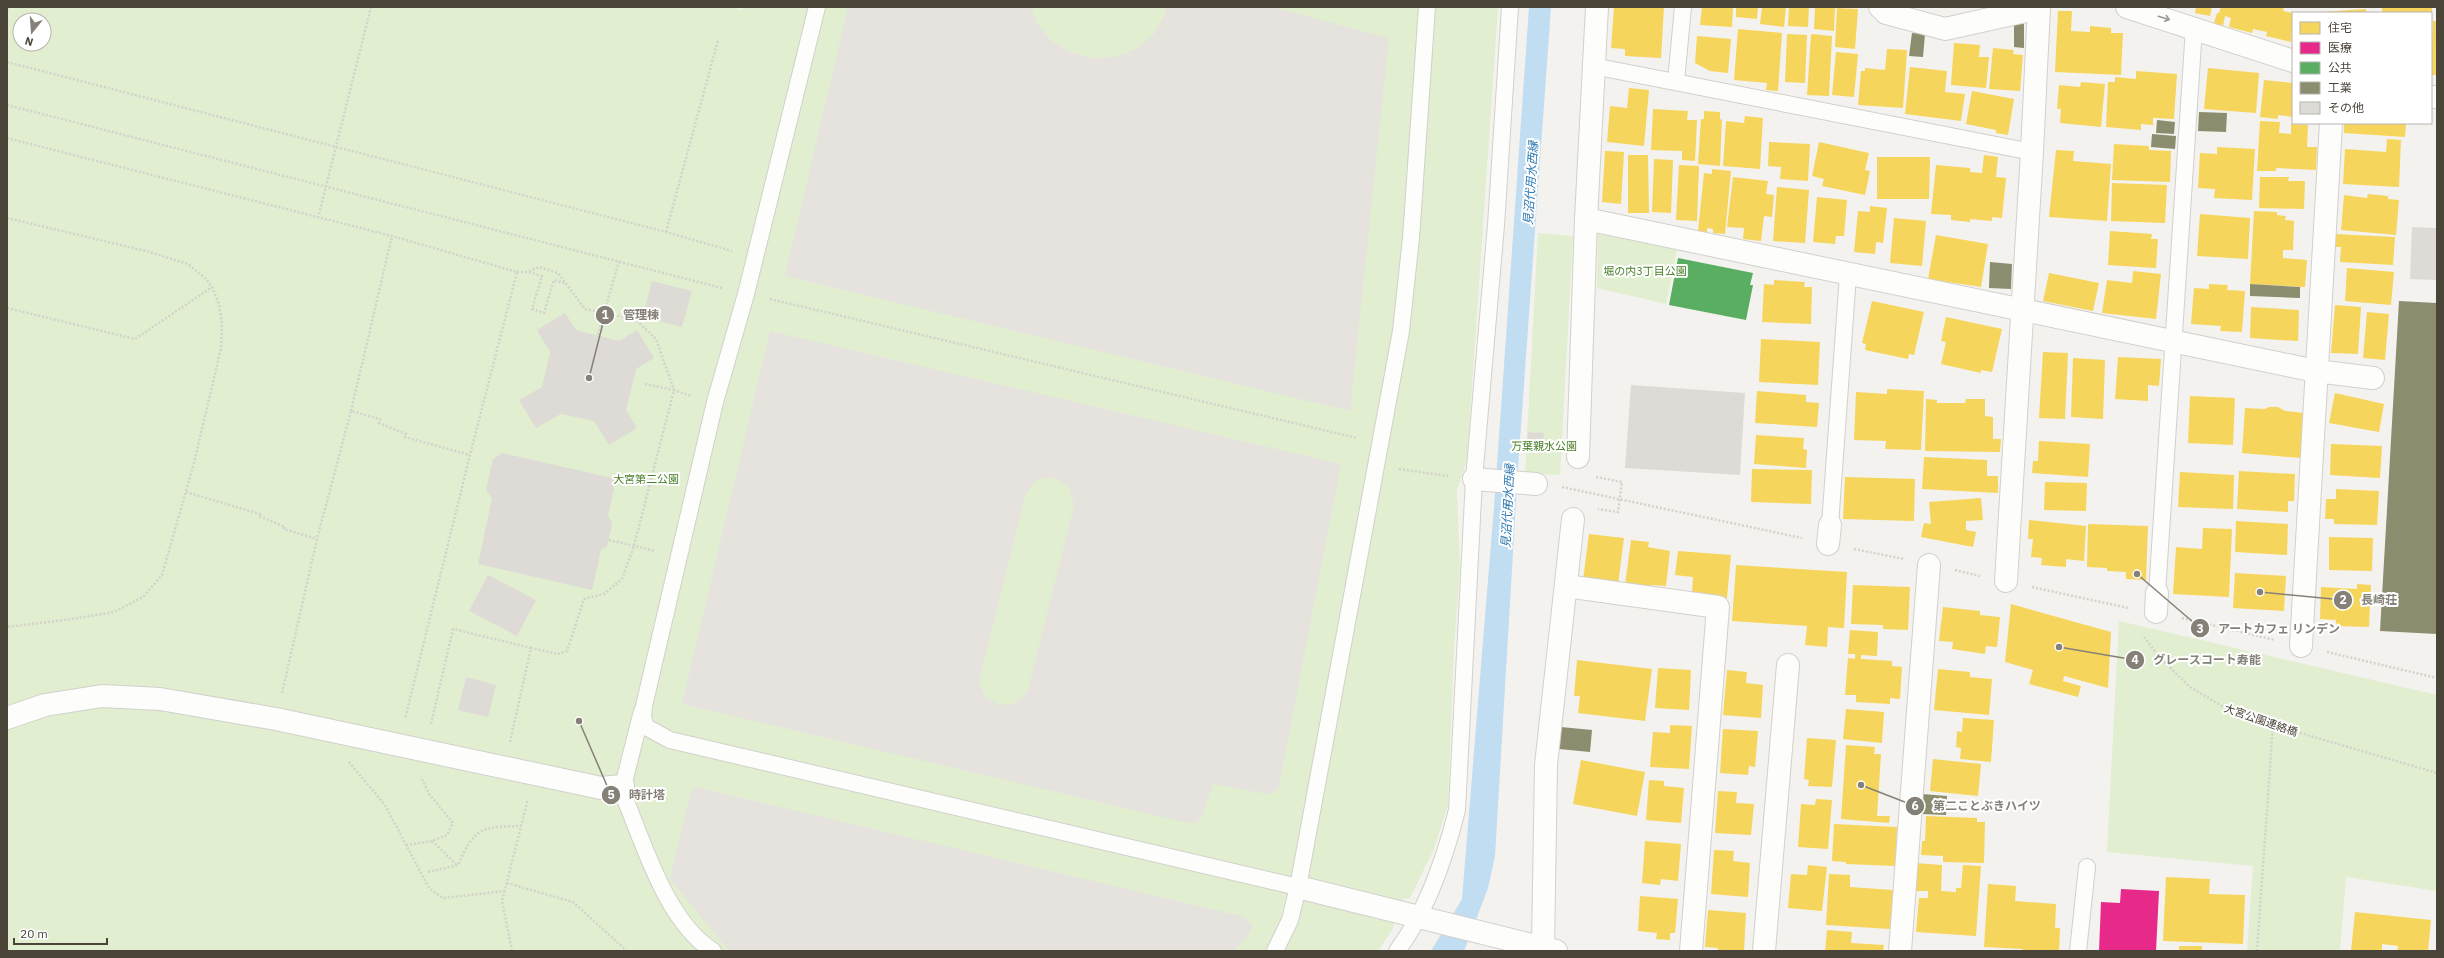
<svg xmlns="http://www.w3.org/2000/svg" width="2444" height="958" font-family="'IBM Plex Sans','Noto Sans JP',sans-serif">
<rect width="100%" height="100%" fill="#f4f2ee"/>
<!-- green -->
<g fill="#e1eecf" fill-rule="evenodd">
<path d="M7 7H731L742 10 743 7H1498L1467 460 1457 490 1460 568 1454 648 1448 805 1434 849 1410 898 1404 899 1392 930 1378 951H7ZM20 20H44V44H20Z"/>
<polygon points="1538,233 1573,236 1560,475 1525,473"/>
<polygon points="1598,234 1677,250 1666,304 1597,288"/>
<polygon points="2119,621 2437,695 2437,891 2346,877 2340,951 2247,951 2253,866 2107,852"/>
</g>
<!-- parking -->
<g fill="#e6e3df" fill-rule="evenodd">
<polygon points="848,7 1031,7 1036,22 1051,40 1070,52 1092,58 1114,57 1136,49 1153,35 1165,15 1167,7 1272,7 1389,38 1350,411 785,276"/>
<path d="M770 331 1341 464 1279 786 1274 792 1267 794 1213 784 1201 818 1196 823H1188L682 704ZM1051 477 1065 484 1070 490 1074 505 1027 693 1014 704 999 705 985 697 979 682 1026 494 1035 481Z"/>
<polygon points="695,787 1245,917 1252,925 1251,930 1248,936 1234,951 729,951 670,879 690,794"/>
</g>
<!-- water -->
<polygon fill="#c0ddf1" points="1529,7 1551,7 1518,468 1495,856 1488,888 1464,951 1431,951 1462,899 1495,494"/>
<!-- homes -->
<g fill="#f6d55c">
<polygon points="1614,7 1664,7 1661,58 1625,56 1625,49 1611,48"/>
<polygon points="1702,7 1733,7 1732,27 1700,25"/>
<polygon points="1736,7 1758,7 1757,19 1736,17"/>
<polygon points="1762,7 1786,7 1784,27 1760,24"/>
<polygon points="1789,7 1809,7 1808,27 1788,26"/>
<polygon points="1815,7 1835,7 1834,31 1814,29"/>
<polygon points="2196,7 2212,7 2210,16 2195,13"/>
<polygon points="2221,7 2284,7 2283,11 2293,13 2291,42 2266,36 2267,32 2253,29 2252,33 2229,27 2231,18 2225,16 2223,26 2214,23 2217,13 2219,13"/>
<rect x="2382" y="7" width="50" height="6"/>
<polygon points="1837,8 1858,9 1855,49 1835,47"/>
<polygon points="2366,9 2366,13 2320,13 2320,12"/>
<polygon points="2058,11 2072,11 2071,31 2090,32 2090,26 2111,28 2111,33 2123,33 2121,75 2055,72"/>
<polygon points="2433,21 2437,21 2437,75 2431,75"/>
<polygon points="1738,29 1782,33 1778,91 1766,90 1767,83 1734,80"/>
<polygon points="1787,34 1807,35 1805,83 1785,82"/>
<polygon points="1811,34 1832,36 1829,96 1807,95"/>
<polygon points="1697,36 1731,39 1728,73 1710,71 1695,63"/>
<polygon points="1954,43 1980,45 1979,57 1989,57 1986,88 1951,85"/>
<polygon points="1993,48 2014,50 2013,54 2023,55 2020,91 1989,89"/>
<polygon points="1887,49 1907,50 1903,108 1858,105 1861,71 1865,71 1865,68 1885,70"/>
<polygon points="1836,52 1858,54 1854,97 1832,95"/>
<polygon points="1910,67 1947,71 1945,92 1965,94 1961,121 1905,114"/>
<polygon points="2208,68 2259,73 2256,113 2204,109"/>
<polygon points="2136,71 2177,74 2174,119 2153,118 2153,125 2141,124 2141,130 2106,127 2108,82 2115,82 2115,77 2136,79"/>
<polygon points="2264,80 2293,83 2293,117 2278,115 2278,119 2260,117"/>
<polygon points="2081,82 2105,84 2101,127 2060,123 2061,109 2057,109 2059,85 2080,87"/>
<polygon points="1629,88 1649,90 1644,146 1607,142 1610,106 1627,108"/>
<polygon points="1972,91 2014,99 2008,135 1996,133 1996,130 1966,124"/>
<polygon points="1653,109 1688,111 1687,120 1697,120 1695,161 1682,160 1682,151 1651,150"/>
<polygon points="1704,111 1720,112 1720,119 1722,120 1720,166 1698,164 1701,119 1704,119"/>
<polygon points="1745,116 1763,118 1760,169 1723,166 1726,121 1744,123"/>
<polygon points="2260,121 2280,122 2279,133 2291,134 2291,124 2308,125 2307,147 2317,147 2316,170 2276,168 2276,171 2257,171"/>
<polygon points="2344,123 2406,123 2405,137 2344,133"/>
<polygon points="2387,139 2401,140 2399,187 2343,184 2345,149 2386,152"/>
<polygon points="1769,142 1810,144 1808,181 1780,179 1781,167 1768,166"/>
<polygon points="1819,142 1869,153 1865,170 1870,171 1865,195 1822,186 1824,179 1812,176"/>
<polygon points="2114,144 2149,146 2149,150 2171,151 2170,182 2112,180"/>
<polygon points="2217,147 2255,149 2252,200 2214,198 2215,189 2198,188 2200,153 2217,154"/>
<polygon points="2056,150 2074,151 2073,161 2111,164 2107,221 2049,217"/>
<polygon points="1605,151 1624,152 1621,204 1602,202"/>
<polygon points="1628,155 1648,155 1649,213 1628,213"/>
<polygon points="1984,155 1998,157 1996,177 2006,178 2002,218 1992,217 1992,221 1970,219 1970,222 1951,220 1951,215 1931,214 1936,165 1970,168 1970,172 1982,173"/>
<polygon points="1877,157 1930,157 1929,199 1877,199"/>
<polygon points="1654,159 1673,160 1671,213 1652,212"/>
<polygon points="1679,165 1699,166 1697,221 1676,220"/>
<polygon points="1712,169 1731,171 1725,234 1713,233 1713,229 1707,228 1707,233 1698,231 1704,173 1712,174"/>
<polygon points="1733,177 1768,181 1766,194 1774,195 1772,217 1764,216 1761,241 1743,239 1744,228 1727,227"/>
<polygon points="2260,177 2289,177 2288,181 2305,181 2304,209 2259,208"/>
<polygon points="2112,183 2167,185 2165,223 2111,221"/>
<polygon points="1777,187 1809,190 1805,243 1773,241"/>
<polygon points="2368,194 2388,196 2388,199 2399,200 2396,235 2341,230 2344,195 2367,198"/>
<polygon points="1817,197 1847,200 1844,236 1836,236 1835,244 1813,242"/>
<polygon points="1870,206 1887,208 1883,243 1876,242 1875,254 1854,252 1858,211 1870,212"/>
<polygon points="2254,211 2277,212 2277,215 2286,216 2285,220 2294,221 2293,250 2283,250 2283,258 2307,260 2305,287 2250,284"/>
<polygon points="2200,214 2250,218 2248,259 2197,256"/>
<polygon points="1894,218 1926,221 1922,266 1890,263"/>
<polygon points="2110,231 2152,234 2151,239 2158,239 2156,268 2108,265"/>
<polygon points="2335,234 2395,237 2393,265 2340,262 2341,247 2334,247"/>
<polygon points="1936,235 1988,244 1981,287 1928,279"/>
<polygon points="2347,268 2394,272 2391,305 2345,301"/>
<polygon points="2133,271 2161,274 2156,319 2102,313 2107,280 2132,283"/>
<polygon points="2049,273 2099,283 2093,311 2043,301"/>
<polygon points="1774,280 1805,282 1804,287 1812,287 1811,324 1762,322 1764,284 1774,285"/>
<polygon points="2209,284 2228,285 2227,290 2245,291 2242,332 2220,331 2221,326 2191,324 2194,288 2209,289"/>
<polygon points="1872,301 1924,312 1914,355 1909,354 1908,359 1865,350 1866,344 1862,343"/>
<polygon points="2335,305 2361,307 2358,354 2331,353"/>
<polygon points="2251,307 2299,310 2298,341 2250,338"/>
<polygon points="2367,312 2389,314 2385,360 2363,358"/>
<polygon points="1946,317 2002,329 1992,372 1981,370 1981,373 1941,364 1946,342 1941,341"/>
<polygon points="1761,339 1820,342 1818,385 1759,382"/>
<polygon points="2043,352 2068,353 2065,419 2039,418"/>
<polygon points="2118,357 2161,359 2159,386 2148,385 2148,401 2115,399"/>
<polygon points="2073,358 2105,360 2103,419 2071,417"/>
<polygon points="1887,389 1924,391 1921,450 1885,449 1886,441 1854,440 1856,392 1887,394"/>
<polygon points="1757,391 1806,395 1806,402 1819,403 1817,427 1755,423"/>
<polygon points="2335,393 2384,404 2379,432 2329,423"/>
<polygon points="2190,396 2235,398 2233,445 2188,443"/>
<polygon points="1926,399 1937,400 1937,403 1965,403 1966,399 1985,399 1985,416 1993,417 1993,439 2001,439 2000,452 1925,451"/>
<polygon points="2269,407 2278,407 2285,411 2304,413 2301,458 2242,453 2245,408 2265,409"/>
<polygon points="1756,435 1804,438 1803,449 1807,450 1806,468 1754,464"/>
<polygon points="2039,441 2090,444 2088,477 2032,473 2033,461 2038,461"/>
<polygon points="2331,444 2382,446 2380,478 2330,475"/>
<polygon points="1924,457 1987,460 1987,476 1998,476 1998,493 1922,489"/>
<polygon points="1752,469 1812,470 1811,504 1751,502"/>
<polygon points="2239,471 2295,474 2294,501 2288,501 2288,512 2237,509"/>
<polygon points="2180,472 2234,475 2233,509 2178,507"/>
<polygon points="1845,477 1915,479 1914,521 1843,519"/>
<polygon points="2045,482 2087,483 2086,511 2044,510"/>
<polygon points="2336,489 2379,491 2377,525 2334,524 2334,519 2325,519 2326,499 2336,499"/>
<polygon points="1981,498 1983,520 1966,521 1966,530 1976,532 1973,547 1921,537 1924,523 1931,524 1929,502"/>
<polygon points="2029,520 2086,526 2084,561 2066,559 2066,567 2041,565 2042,558 2031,557 2033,539 2028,539"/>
<polygon points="2236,521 2288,524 2287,555 2235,552"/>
<polygon points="2088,524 2148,526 2146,580 2126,579 2126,572 2107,571 2107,568 2087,567"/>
<polygon points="2203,528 2232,529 2229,597 2173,594 2176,547 2202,549"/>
<polygon points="1589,534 1624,538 1618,585 1583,580"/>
<polygon points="2329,537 2373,538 2372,571 2329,570"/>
<polygon points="1631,540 1649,542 1648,547 1670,551 1666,586 1651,585 1651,588 1625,585"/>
<polygon points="1678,551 1731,555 1727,598 1692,594 1693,577 1675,575"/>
<polygon points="1736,565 1847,572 1844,628 1828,627 1827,647 1805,645 1807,626 1732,621"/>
<polygon points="2235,573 2286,576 2284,611 2233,608"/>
<polygon points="2357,584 2371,585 2369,627 2336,626 2336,620 2320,619 2321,587 2357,589"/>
<polygon points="1853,585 1910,587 1908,630 1883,629 1883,625 1851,624"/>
<polygon points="2011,604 2111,632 2108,688 2064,676 2063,681 2081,686 2078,697 2029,684 2033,670 2005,662"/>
<polygon points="1943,607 1980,611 1980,615 2000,617 1997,647 1986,646 1985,654 1952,649 1953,642 1939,641"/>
<polygon points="1850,630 1878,632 1877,656 1861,655 1861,659 1892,661 1892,666 1902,667 1900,699 1890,698 1890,704 1856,702 1856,695 1845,695 1848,658 1855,659 1855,654 1848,654"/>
<polygon points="1577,660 1652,669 1645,721 1578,713 1580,696 1574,696"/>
<polygon points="1658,668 1691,670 1689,710 1655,708"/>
<polygon points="1938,669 1970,672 1970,677 1992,679 1989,715 1934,710"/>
<polygon points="1727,670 1747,672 1746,683 1763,685 1761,718 1723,715"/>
<polygon points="1846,709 1884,712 1882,743 1843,739"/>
<polygon points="1963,718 1994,720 1991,762 1960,759 1961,748 1956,747 1957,731 1962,732"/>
<polygon points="1670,725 1692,726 1689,769 1650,767 1653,732 1670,733"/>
<polygon points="1723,729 1758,731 1755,767 1749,766 1748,775 1720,773"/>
<polygon points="1807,738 1836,740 1832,787 1808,786 1809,780 1804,779"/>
<polygon points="1846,745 1875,747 1874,754 1881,754 1877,816 1890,816 1889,823 1841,819"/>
<polygon points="1933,759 1981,764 1978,796 1930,791"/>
<polygon points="1581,760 1645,772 1637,816 1573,804"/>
<polygon points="1649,780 1664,781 1664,786 1684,788 1681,823 1646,820"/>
<polygon points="1718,791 1737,792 1736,803 1754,804 1751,835 1715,833"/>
<polygon points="1816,799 1832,800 1828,849 1798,847 1801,804 1815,805"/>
<polygon points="1926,816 1977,818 1977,822 1985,822 1984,863 1943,862 1943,856 1921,855 1922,841 1925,841"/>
<polygon points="1834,824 1897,827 1895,866 1846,864 1846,862 1832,861"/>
<polygon points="1645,841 1681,844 1678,881 1661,879 1660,885 1642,883"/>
<polygon points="1714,850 1734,851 1733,861 1750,863 1748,897 1711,894"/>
<polygon points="1915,863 1942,865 1941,891 1956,892 1956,888 1961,888 1963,865 1981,866 1976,936 1916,932 1919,898 1928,898 1928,891 1913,891"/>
<polygon points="1808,865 1827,867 1822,911 1788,908 1791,874 1807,875"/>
<polygon points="1829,874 1850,875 1850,887 1893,890 1890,929 1826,925"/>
<polygon points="2166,877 2210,879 2209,894 2245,895 2243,944 2163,941"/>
<polygon points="1988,884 2016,886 2015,901 2056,904 2055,928 2060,928 2059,951 2022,951 2023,949 1984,947"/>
<polygon points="1640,896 1678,899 1675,933 1670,933 1670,940 1656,939 1657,933 1638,931"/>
<polygon points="1708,910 1746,913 1744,951 1718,951 1718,948 1705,947"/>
<polygon points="2355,912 2431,920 2428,951 2397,951 2398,946 2382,944 2382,951 2351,951"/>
<polygon points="1827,930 1852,932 1851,943 1884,945 1883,951 1825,951"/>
<rect x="2179" y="946" width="23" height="5"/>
</g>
<!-- health -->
<polygon fill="#e7298a" points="2121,889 2159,891 2156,951 2099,951 2101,902 2120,903"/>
<!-- public -->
<polygon fill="#5aae61" points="1678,258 1753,273 1750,285 1753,285 1746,320 1669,305"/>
<!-- industry -->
<g fill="#8c8c6e">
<polygon points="2014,24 2024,24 2024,48 2014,47"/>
<polygon points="1912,33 1925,34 1923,57 1909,56"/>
<polygon points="2199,112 2227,113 2226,132 2198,131"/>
<polygon points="2157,120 2175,122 2174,134 2156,133"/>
<polygon points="2152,134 2176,136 2175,149 2151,147"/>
<polygon points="1990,262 2012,264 2011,289 1989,288"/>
<polygon points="2250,284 2300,287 2300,298 2250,296"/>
<polygon points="2399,301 2437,303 2437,634 2380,631"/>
<polygon points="1561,727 1592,730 1590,752 1559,749"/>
<polygon points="1922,794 1947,796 1946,815 1921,814"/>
</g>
<!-- building -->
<g fill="#dedbd6">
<polygon points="2412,227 2437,228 2436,280 2410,279"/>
<polygon points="652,281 692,291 682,327 643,317"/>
<polygon points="565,313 576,330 619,341 637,330 654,358 636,369 626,410 637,428 609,445 594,421 561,414 536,428 519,400 542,387 550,352 537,330"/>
<polygon points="1631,385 1745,393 1740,475 1625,468"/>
<polygon points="1528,432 1544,433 1542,448 1527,446"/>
<polygon points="502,453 616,479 608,515 612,524 607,547 601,550 592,590 478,564 492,499 486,490 493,459"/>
<polygon points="488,575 536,600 517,636 469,611"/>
<polygon points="466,677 496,685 488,717 458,710"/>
</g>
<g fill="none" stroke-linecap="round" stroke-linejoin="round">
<defs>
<g id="lane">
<polyline points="817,7 746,294 715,402 644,706 643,717 646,727 670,740 1298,887 1401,331 1411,238 1427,7"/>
<polyline points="1593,66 2032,152"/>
<polyline points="1676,81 1683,7"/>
<polyline points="1830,525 1848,275"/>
<polyline points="2157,593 2194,28"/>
<path d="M642 711 623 786 625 799C645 847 667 922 713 951"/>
<polyline points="1275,951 1290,920 1298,887"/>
<path d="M1397 951C1427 911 1445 858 1457 810L1474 479 1496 225 1510 7"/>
<polyline points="2078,951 2087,867"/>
</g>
<g id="street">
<polyline points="1880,7 1886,13 1945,29 2039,8"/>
<polyline points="2127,7 2293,61"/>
<polyline points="2431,97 2437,97"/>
<polyline points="1586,219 2316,371 2373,378"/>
<polyline points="1578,457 1586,219 1597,7"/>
<polyline points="1474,479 1536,484"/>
<polyline points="1828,544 1830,525"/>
<polyline points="2006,581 2032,152 2039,7"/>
<polyline points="1566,586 1718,607 1691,951"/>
<polyline points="2156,612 2157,593"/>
<polyline points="2301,646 2331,123"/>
<polyline points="7,718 45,705 102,696 160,699 276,719 601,788 623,786"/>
<polyline points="1298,887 1556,951"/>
<polyline points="1543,948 1546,765 1573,519"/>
<polyline points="1764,951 1788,665"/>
<polyline points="1900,951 1929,565"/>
</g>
</defs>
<!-- lane casing -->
<use href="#lane" stroke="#d2d0cb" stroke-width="18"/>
<!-- street casing -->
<use href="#street" stroke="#d2d0cb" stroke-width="24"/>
<!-- path -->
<g stroke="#d3d2cc" stroke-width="2.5" stroke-dasharray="2 2" stroke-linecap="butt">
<polyline points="7,10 8,7"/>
<polyline points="7,62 666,232 732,251"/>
<polyline points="7,105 722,288"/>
<polyline points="7,138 392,236 517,272 470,455 405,719"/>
<polyline points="7,218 146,251 188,264 206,279 212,287 219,304 222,325 221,348 194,463 162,575 143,597 114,612 72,619 7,627"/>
<polyline points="318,218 371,7"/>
<polyline points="666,232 718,40"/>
<polyline points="619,261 604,313 635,319 656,339 674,390 691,396"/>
<polyline points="517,272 528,272 539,267 558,273 585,309 604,313 598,335"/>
<polyline points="529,272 542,276 532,309 544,313 554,280 567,284"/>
<polyline points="770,299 1357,438"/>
<polyline points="7,308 135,339 212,287"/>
<polyline points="351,411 392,236"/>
<polyline points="1399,469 1448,476"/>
<polyline points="1596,477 1622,482 1618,512 1598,509"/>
<polyline points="1562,487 1802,538"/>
<polyline points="186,492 260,514 259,516 285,527 284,529 317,539"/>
<polyline points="609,540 655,551"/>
<polyline points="1854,549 1904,559"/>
<polyline points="1955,570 1980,576"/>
<polyline points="2032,587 2128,608"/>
<polyline points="2182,618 2275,640"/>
<polyline points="2144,637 2161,659 2190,687 2227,709 2273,725 2437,773"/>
<polyline points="2327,652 2437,678"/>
<polyline points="282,693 317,539 351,411 380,419 379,423 406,434 405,437 470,455"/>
<polyline points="431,724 453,629 531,648"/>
<polyline points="510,742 531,648 558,654 567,651 584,599 604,594 622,579 634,546 674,390 645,384"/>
<polyline points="349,762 385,805 429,888 443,898 505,891"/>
<polyline points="432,841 457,865"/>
<polyline points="406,845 432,841 447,835 453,823 429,794 421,777"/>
<path d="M428 872 458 865C475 827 481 827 521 826"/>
<polyline points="507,883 573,902 627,951"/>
<polyline points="512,951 502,901 528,799"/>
<polyline points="2257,951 2273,725"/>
</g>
<!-- lane -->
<use href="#lane" stroke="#fdfdfc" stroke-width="16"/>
<!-- street -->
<use href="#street" stroke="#fdfdfc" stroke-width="22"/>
</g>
<!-- one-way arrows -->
<defs><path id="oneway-shaft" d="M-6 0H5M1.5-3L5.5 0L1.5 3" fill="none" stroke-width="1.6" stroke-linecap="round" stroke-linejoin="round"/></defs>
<use stroke="#9b9791" href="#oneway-shaft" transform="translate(2164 18) rotate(17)"/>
<g text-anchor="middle" stroke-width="4" stroke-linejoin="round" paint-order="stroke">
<!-- park labels -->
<g font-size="11" fill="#4a7f2a" stroke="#fff">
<text x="1645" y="275">堀の内3丁目公園</text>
<text x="1544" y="450">万葉親水公園</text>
<text x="646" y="483">大宮第二公園</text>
</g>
<!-- street labels -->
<g font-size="11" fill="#4b4439" stroke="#fff">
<text transform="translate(2261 720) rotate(19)" y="4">大宮公園連絡橋</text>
</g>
<!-- water labels -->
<g font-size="12" font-style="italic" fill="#2e7ab2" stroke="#fff">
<text transform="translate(1531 183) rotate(-86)" y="4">見沼代用水西縁</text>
<text transform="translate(1508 506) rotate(-87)" y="4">見沼代用水西縁</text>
</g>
</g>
<!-- callouts -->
<path fill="none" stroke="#868178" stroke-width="1.5" d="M589 378L605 315M2260 592L2343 600M2137 574L2200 628M2059 647L2135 660M579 721L611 795M1861 785L1915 806"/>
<g fill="#868178" stroke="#fff" stroke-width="1.5">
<circle cx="589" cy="378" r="4"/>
<circle cx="2260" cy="592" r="4"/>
<circle cx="2137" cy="574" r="4"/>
<circle cx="2059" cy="647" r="4"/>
<circle cx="579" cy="721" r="4"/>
<circle cx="1861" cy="785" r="4"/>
<circle cx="605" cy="315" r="10"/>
<circle cx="2343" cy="600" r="10"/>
<circle cx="2200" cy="628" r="10"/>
<circle cx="2135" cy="660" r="10"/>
<circle cx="611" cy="795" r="10"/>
<circle cx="1915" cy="806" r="10"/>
</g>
<g font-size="12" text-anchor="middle" font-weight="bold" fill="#fff">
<text x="605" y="319">1</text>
<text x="2343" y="604">2</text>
<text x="2200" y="633">3</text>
<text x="2135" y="664">4</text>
<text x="611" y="799">5</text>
<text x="1915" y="810">6</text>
</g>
<g font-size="12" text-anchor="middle" font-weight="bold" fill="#868178" stroke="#fff" stroke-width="4" stroke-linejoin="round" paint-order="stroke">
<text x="641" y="319">管理棟</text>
<text x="2379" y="604">長崎荘</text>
<text x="2279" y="633">アートカフェ リンデン</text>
<text x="2207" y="664">グレースコート寿能</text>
<text x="647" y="799">時計塔</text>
<text x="1987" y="810">第二ことぶきハイツ</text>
</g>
<!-- border -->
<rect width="2444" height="958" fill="none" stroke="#4b4439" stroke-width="16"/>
<!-- legend -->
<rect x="2292" y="12" width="140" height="112" fill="#ffffff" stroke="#b7b4b0"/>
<rect x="2300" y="22" width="20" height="12" fill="#f6d55c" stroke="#b7b4b0"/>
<text x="2328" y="32" font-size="12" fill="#4b4439">住宅</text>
<rect x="2300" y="42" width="20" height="12" fill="#e7298a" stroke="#b7b4b0"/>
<text x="2328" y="52" font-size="12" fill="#4b4439">医療</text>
<rect x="2300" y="62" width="20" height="12" fill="#5aae61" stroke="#b7b4b0"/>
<text x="2328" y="72" font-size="12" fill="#4b4439">公共</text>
<rect x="2300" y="82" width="20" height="12" fill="#8c8c6e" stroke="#b7b4b0"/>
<text x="2328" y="92" font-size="12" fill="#4b4439">工業</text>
<rect x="2300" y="102" width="20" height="12" fill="#dedbd6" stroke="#b7b4b0"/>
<text x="2328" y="112" font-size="12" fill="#4b4439">その他</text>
<!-- north arrow -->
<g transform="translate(32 32) rotate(197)"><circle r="19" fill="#ffffff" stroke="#b7b4b0"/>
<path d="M0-3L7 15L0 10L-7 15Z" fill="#868178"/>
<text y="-6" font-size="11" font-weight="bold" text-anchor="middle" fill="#4b4439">N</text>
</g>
<!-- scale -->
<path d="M14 938v6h93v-6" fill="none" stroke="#4b4439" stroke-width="2"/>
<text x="20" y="938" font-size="12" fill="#4b4439" stroke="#ffffff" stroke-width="3" paint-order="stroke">20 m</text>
</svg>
